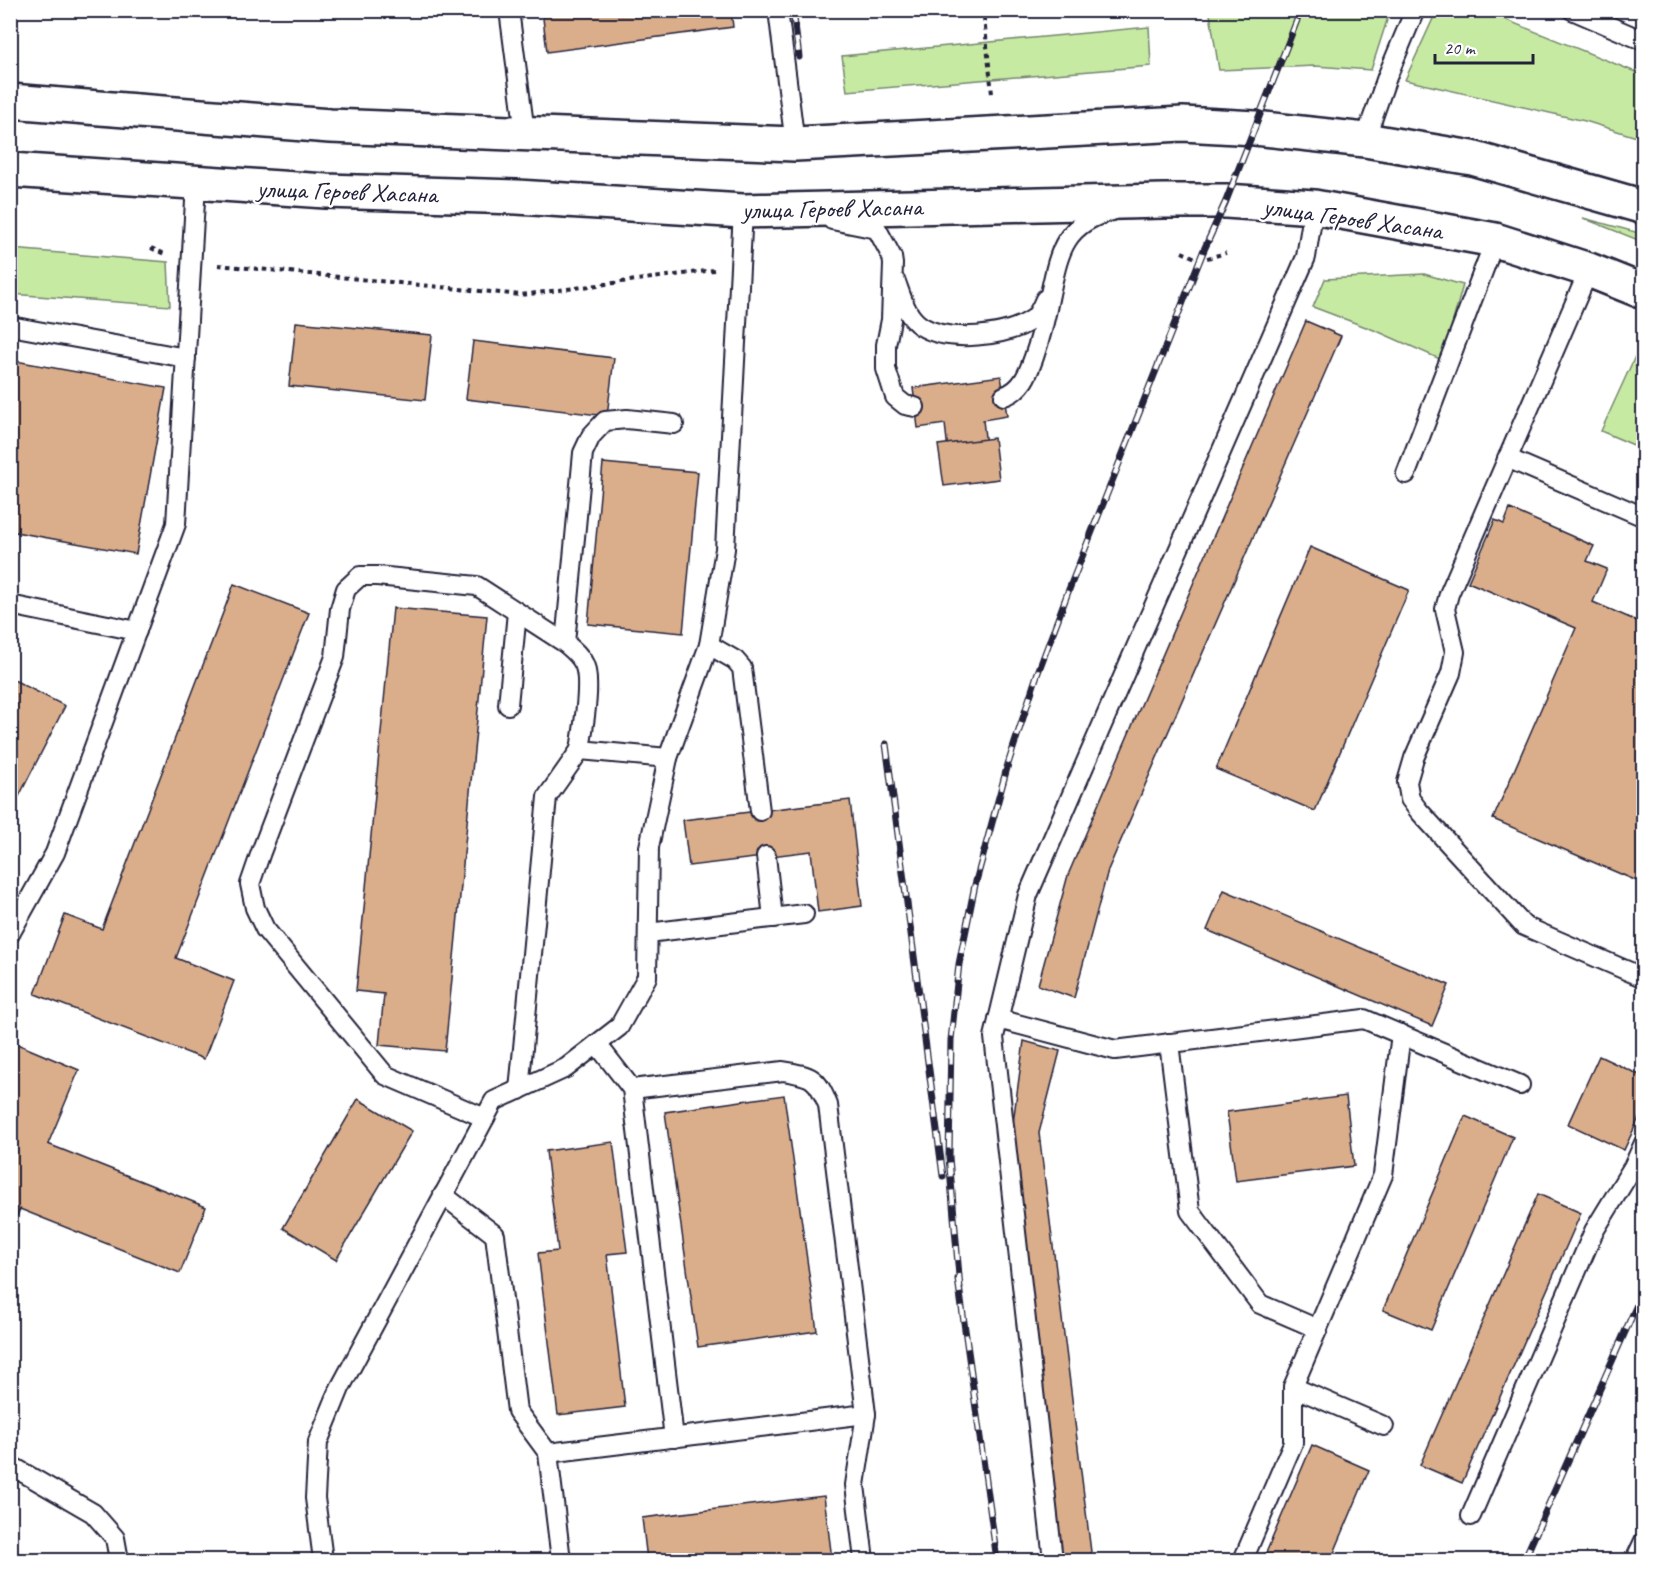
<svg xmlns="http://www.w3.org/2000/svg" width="1654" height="1571" font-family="Caveat,sans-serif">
<rect width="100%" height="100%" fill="#fff"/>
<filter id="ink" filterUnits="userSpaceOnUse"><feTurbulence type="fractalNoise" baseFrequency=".0167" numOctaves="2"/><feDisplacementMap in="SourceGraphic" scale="12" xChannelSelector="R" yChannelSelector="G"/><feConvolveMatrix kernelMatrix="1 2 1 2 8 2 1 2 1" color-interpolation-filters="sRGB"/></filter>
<g filter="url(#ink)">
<!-- green -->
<g fill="#c7eaa3" stroke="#74866f" stroke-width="1.5">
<polygon points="1225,10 1390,10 1390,11 1371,70 1315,66 1219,70 1210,14"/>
<polygon points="1437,10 1484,11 1643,75 1643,139 1585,121 1405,80"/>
<polygon points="1149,27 1151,66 847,91 842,56"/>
<polygon points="1583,218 1643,234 1643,242"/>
<polygon points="11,249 168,262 170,306 11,294"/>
<polygon points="1424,274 1463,285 1442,360 1379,332 1313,307 1325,279"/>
<polygon points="1637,352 1643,356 1643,449 1601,431"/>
</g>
<!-- building -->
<g fill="#daad8b" stroke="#22223b" stroke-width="1.5">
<polygon points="542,10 731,10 733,27 547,52"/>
<polygon points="1306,321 1341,336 1108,870 1074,998 1038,985 1068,875"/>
<polygon points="296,322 432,335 425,400 289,386"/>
<polygon points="473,341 614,358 607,416 466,399"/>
<polygon points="10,360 166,388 136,554 10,531"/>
<polygon points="1001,376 1007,416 983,420 987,454 949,459 945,424 918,428 913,388"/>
<polygon points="994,438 999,479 944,486 938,445"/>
<polygon points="603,463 698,472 683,633 588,624"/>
<polygon points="1510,509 1594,546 1587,561 1607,569 1593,602 1644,624 1644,884 1493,819 1576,628 1468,582 1495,520 1504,524"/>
<polygon points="1310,547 1409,590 1315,811 1216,769"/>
<polygon points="234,584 309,613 176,958 234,981 204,1059 35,994 65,915 102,929"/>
<polygon points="393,608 487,616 445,1051 379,1045 384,994 356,991"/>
<polygon points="10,678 65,706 10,814"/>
<polygon points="850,800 862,906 818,912 811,851 689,866 683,820"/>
<polygon points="1224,890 1449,985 1432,1026 1207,930"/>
<polygon points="10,1041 79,1070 48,1144 206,1207 180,1273 20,1209 10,1232"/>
<polygon points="1024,1041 1060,1051 1039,1133 1092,1560 1059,1560 1010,1145"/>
<polygon points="1599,1056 1644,1077 1644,1107 1624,1150 1568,1124"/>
<polygon points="784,1095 817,1331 698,1347 665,1112"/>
<polygon points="1346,1096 1354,1166 1236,1181 1227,1112"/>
<polygon points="358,1099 412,1131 336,1260 283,1228"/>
<polygon points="1465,1116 1513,1137 1431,1330 1383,1310"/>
<polygon points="613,1142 627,1252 607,1254 625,1407 558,1415 538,1253 558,1251 546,1151"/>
<polygon points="1538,1194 1581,1213 1462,1483 1420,1465"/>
<polygon points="1312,1445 1369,1470 1331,1560 1263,1560"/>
<polygon points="824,1496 832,1559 647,1560 642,1518"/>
</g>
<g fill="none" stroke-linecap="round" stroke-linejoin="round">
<defs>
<g id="lane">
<polyline points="509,10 525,133"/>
<polyline points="778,10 795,144"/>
<polyline points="1572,10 1644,41"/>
<polyline points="1365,140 1387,77 1415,10"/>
<polyline points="832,220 877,229 892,257 893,264 891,320 886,345 886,369 895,397 905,405 915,407"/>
<polyline points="1589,270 1449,594 1445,609 1455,652 1451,673 1414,758 1407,782 1410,799 1419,811 1524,926 1644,978"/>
<path d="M896 282C902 298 906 316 921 326 948 343 1007 337 1033 319 1038 315 1042 306 1045 299"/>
<polyline points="10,326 186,358"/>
<path d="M1004 396C1022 390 1028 374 1034 357 1041 337 1046 316 1050 294 1059 252 1064 223 1112 211"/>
<polyline points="1507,458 1644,517"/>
<polyline points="1406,474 1495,240"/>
<polyline points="10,605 137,631"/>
<polyline points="565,643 583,453 591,436 605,421 627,419 674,424"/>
<polyline points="709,645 735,660 742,668 760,811"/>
<polyline points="508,705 517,612"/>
<polyline points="766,856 773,918"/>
<polyline points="648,933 804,914"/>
<polyline points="10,934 55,853 176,524 196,184"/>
<polyline points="998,1019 1115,1050 1364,1019 1520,1085"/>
<polyline points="1169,1043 1190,1211 1260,1304 1318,1329"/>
<polyline points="597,1044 632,1089 674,1438"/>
<polyline points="519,1090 547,797 580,750"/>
<path d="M485 1118 385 1075 265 929 255 908 250 884 261 852 335 657 340 609 346 589 360 576H377L477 586 565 643C572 649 580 655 584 664 592 682 583 730 580 750L668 758"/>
<polyline points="443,1195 495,1235 517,1411 548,1453 561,1560"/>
<polyline points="1293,1387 1384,1426"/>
<path d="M548 1453 866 1414 828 1105C817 1077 812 1076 783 1071L632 1089"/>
<polyline points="10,1465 93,1513 115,1538 119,1560"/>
<polyline points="1471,1516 1594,1231 1633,1167 1644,1143"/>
<polyline points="323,1560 315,1498 318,1442 340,1388 494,1101 566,1068 619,1027 647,977 649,847 668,758 709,645 725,549 743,211"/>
<polyline points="864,1560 855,1485 866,1414"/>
<polyline points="1053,1560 994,1037 1028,895 1306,257 1314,207"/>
<polyline points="1243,1560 1293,1443 1293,1387 1383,1175 1401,1034"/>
<polyline points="1635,1560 1644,1541"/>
</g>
<g id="primary">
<polyline points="10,101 330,126 795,144 1183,124 1255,128 1365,140 1472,158 1644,207"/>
<polyline points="10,170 326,191 517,197 743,211 1163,201 1226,201 1314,207 1495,240 1589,270 1644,292"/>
</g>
</defs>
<!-- lane casing -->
<use href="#lane" stroke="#22223b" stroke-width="22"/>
<!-- primary casing -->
<use href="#primary" stroke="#22223b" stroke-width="38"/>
<!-- path -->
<g stroke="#22223b" stroke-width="4" stroke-dasharray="4.5 4.5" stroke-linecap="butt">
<polyline points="984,17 992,94"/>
<polyline points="151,248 167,255"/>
<polyline points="1182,252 1200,260 1226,253"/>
<polyline points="218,265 521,295 714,270"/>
</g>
<!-- lane -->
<use href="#lane" stroke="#fff" stroke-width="18"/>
<!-- primary -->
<use href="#primary" stroke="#fff" stroke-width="33"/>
<defs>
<g id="rail">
<polyline points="793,10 799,57"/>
<polyline points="886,744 943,1176"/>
<polyline points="958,1279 997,1560"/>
<polyline points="960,1288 949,1157 951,1040 959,964 975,885 1008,764 1037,675 1068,592 1203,252 1226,201 1301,10"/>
<polyline points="1524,1560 1644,1289"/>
</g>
</defs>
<!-- rail casing -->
<use href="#rail" stroke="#22223b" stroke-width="7"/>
<!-- rail -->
<use href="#rail" stroke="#fff" stroke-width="4.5" stroke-dasharray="14" stroke-linecap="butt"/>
</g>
</g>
<g text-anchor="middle" stroke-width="4.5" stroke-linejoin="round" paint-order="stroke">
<!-- street labels -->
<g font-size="26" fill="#22223b" stroke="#fff">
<text transform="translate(347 191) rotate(2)" y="9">улица Героев Хасана</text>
<text transform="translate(832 208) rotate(-1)" y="9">улица Героев Хасана</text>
<text transform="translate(1353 218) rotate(8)" y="9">улица Героев Хасана</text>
</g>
</g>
<!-- margin -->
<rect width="1654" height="1571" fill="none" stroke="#fff" stroke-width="36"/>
<rect x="18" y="18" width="1618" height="1535" fill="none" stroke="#22223b" stroke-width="2" filter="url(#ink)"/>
<!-- scale -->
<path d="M1435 54v9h98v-9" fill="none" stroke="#22223b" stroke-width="3"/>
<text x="1444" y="54" font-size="18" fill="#22223b" stroke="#ffffff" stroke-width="4.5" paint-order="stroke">20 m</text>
</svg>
